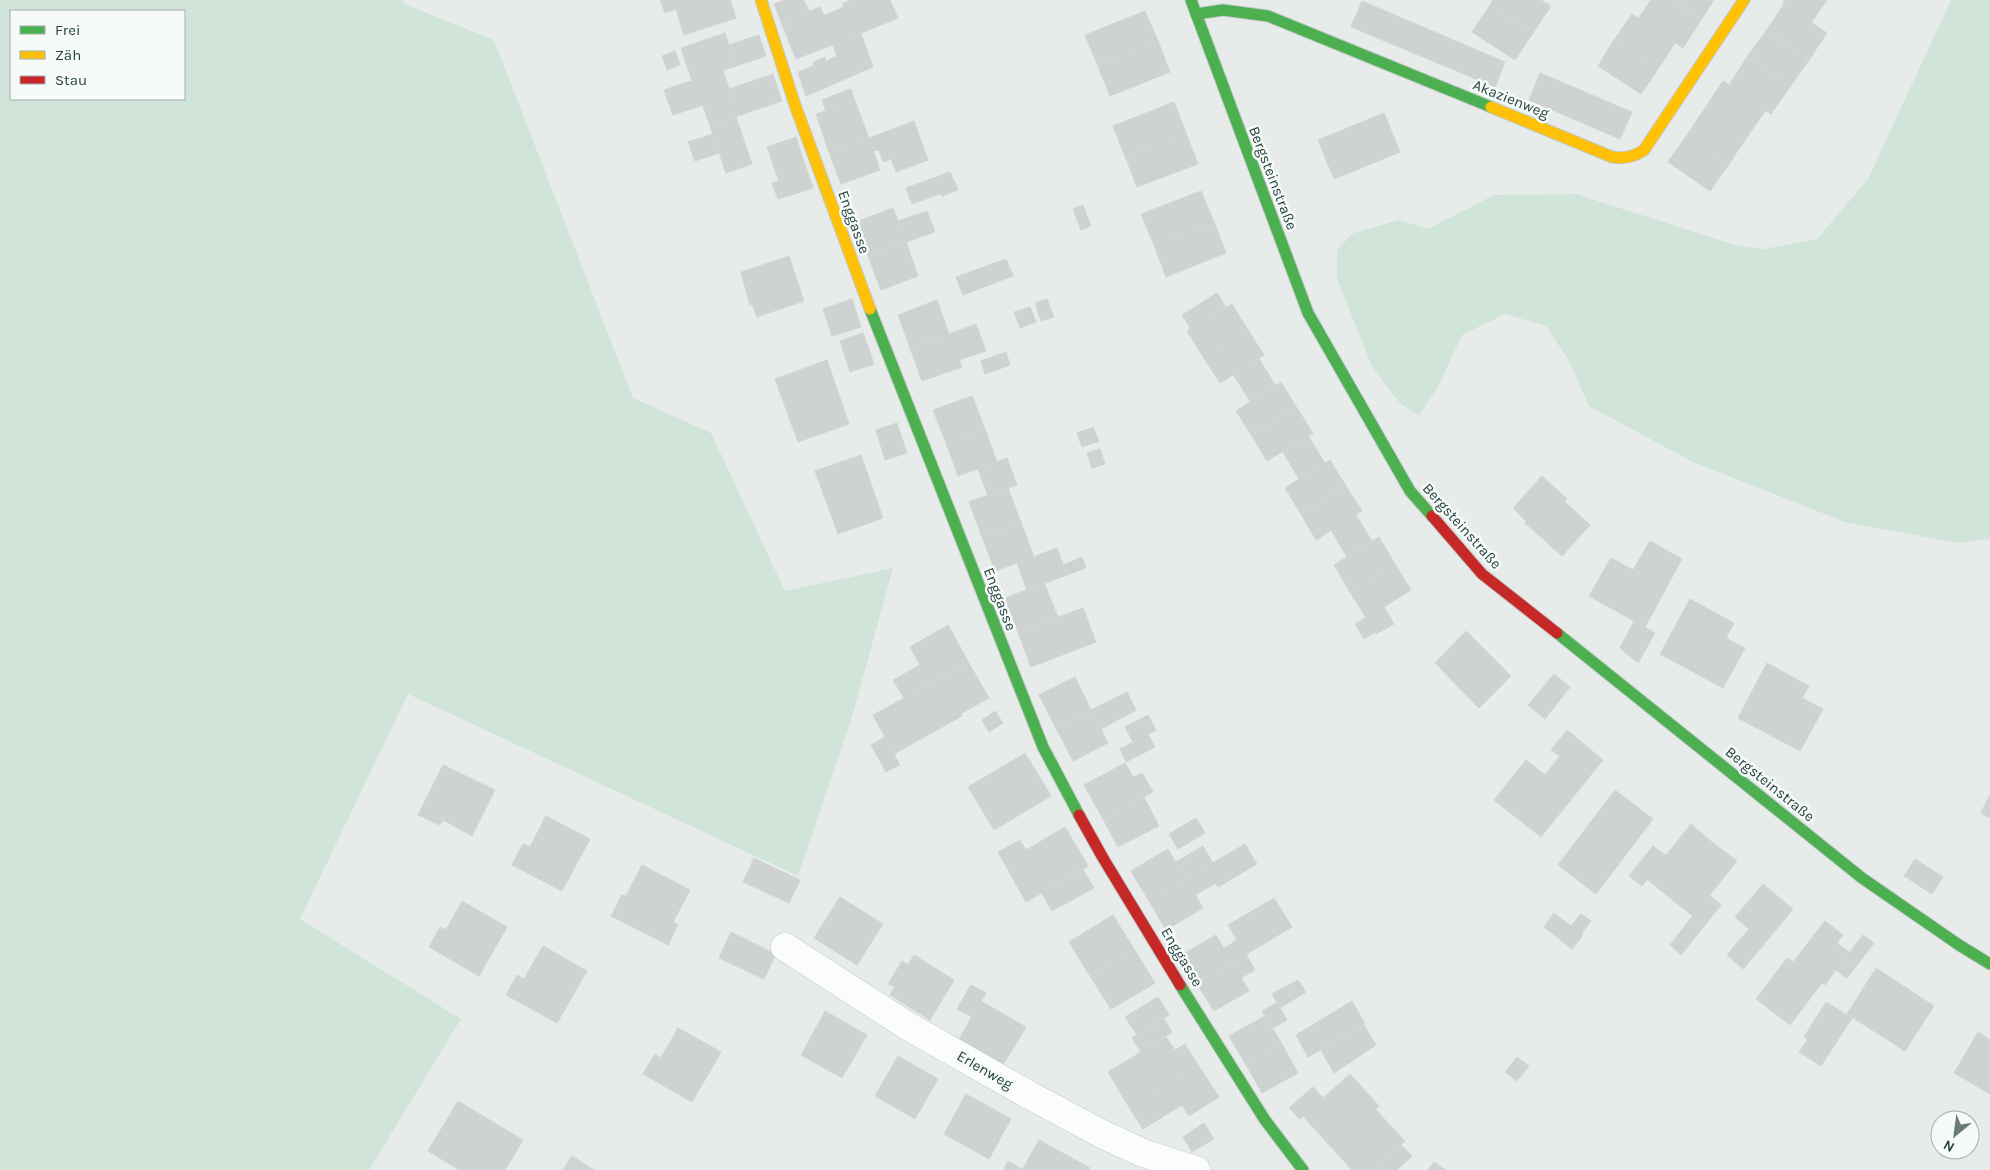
<svg xmlns="http://www.w3.org/2000/svg" width="1990" height="1170" font-family="Karla,sans-serif">
<rect width="100%" height="100%" fill="#e7ecea"/>
<!-- green -->
<g fill="#d0e4da" fill-rule="evenodd">
<path d="M0 0H403L405 4 494 40 633 398 711 433 785 591 893 568 852 717 798 876 408 694 300 919 461 1019 369 1170H0ZM184 11V99H11V11Z"/>
<polygon points="1951,0 1990,0 1990,539 1957,543 1845,522 1693,462 1589,406 1569,361 1546,326 1505,314 1462,335 1439,385 1419,416 1400,403 1373,369 1337,279 1337,250 1353,233 1399,220 1428,229 1494,195 1576,194 1735,245 1765,249 1817,239 1868,179"/>
</g>
<!-- building -->
<g fill="#ced3d2" stroke="#d0d5d3">
<polygon points="660,0 730,0 736,18 684,35 676,9 665,13"/>
<polygon points="785,0 804,0 809,11 781,22 774,4"/>
<polygon points="850,0 890,0 898,18 835,44 823,16 844,7 842,4"/>
<polygon points="1493,0 1541,0 1551,6 1533,33 1490,5"/>
<polygon points="1651,0 1671,0 1701,20 1683,48 1638,19"/>
<polygon points="1671,0 1714,0 1701,20"/>
<polygon points="1784,0 1827,0 1811,23 1783,3"/>
<polygon points="1362,1 1505,62 1495,87 1351,27"/>
<polygon points="1784,4 1827,33 1809,60 1766,31"/>
<polygon points="1490,5 1533,33 1515,60 1472,32"/>
<polygon points="820,7 835,44 796,59 781,22"/>
<polygon points="1145,11 1158,41 1098,66 1085,35"/>
<polygon points="1632,14 1675,43 1658,69 1614,40"/>
<polygon points="1766,31 1809,60 1790,87 1747,57"/>
<polygon points="725,33 736,66 692,81 681,48"/>
<polygon points="861,33 873,67 806,96 798,72 814,66 813,62 825,57 826,61 837,56 833,45"/>
<polygon points="759,35 766,56 736,66 729,45"/>
<polygon points="1614,40 1658,69 1641,94 1598,66"/>
<polygon points="1158,41 1170,72 1110,96 1098,66"/>
<polygon points="675,51 680,65 667,70 662,56"/>
<polygon points="1747,57 1790,87 1771,114 1729,85"/>
<polygon points="723,70 738,116 710,126 694,80"/>
<polygon points="1540,73 1632,112 1620,139 1529,100"/>
<polygon points="773,74 782,101 738,116 729,89"/>
<polygon points="694,80 703,105 673,115 664,90"/>
<polygon points="1723,81 1766,110 1747,137 1705,108"/>
<polygon points="851,89 855,101 826,111 822,100"/>
<polygon points="855,101 869,138 829,152 816,114"/>
<polygon points="1174,102 1186,133 1125,156 1113,126"/>
<polygon points="1705,108 1747,137 1729,164 1687,135"/>
<polygon points="1384,113 1400,152 1334,179 1318,140"/>
<polygon points="736,117 752,164 726,173 710,126"/>
<polygon points="914,121 928,160 896,172 891,159 883,162 879,150 874,151 869,138"/>
<polygon points="1186,133 1198,164 1137,187 1125,156"/>
<polygon points="713,134 719,153 695,161 688,142"/>
<polygon points="1687,135 1729,164 1710,191 1668,162"/>
<polygon points="796,137 813,188 778,199 772,183 779,181 767,147"/>
<polygon points="869,138 880,170 841,184 829,152"/>
<polygon points="950,172 958,190 942,196 936,177"/>
<polygon points="936,177 942,193 912,204 906,188"/>
<polygon points="1201,191 1214,222 1154,245 1141,214"/>
<polygon points="1083,205 1091,226 1081,230 1073,209"/>
<polygon points="893,208 906,242 868,256 856,222"/>
<polygon points="927,211 935,232 906,242 898,221"/>
<polygon points="1214,222 1226,253 1166,277 1154,245"/>
<polygon points="906,242 918,276 881,290 868,256"/>
<polygon points="789,256 804,301 757,317 752,304 750,305 741,272"/>
<polygon points="1006,259 1013,276 963,295 956,277"/>
<polygon points="1217,293 1226,307 1191,329 1182,315"/>
<polygon points="852,299 861,327 832,336 823,309"/>
<polygon points="1047,299 1054,317 1041,321 1035,303"/>
<polygon points="937,300 949,334 910,348 898,315"/>
<polygon points="1232,304 1248,330 1204,358 1187,331"/>
<polygon points="1030,307 1036,322 1020,328 1014,312"/>
<polygon points="976,324 986,351 959,360 949,334"/>
<polygon points="1248,330 1264,355 1220,383 1204,358"/>
<polygon points="863,333 874,364 850,372 840,341"/>
<polygon points="949,334 962,367 922,381 910,348"/>
<polygon points="1006,352 1010,365 985,374 981,361"/>
<polygon points="1259,359 1276,386 1250,401 1233,374"/>
<polygon points="827,360 849,424 798,442 775,379"/>
<polygon points="1281,382 1297,408 1252,436 1236,411"/>
<polygon points="972,396 985,429 946,443 933,410"/>
<polygon points="1297,408 1313,433 1267,461 1252,436"/>
<polygon points="897,423 907,453 885,460 876,430"/>
<polygon points="1093,427 1099,441 1082,447 1077,433"/>
<polygon points="985,429 997,462 958,476 946,443"/>
<polygon points="1308,436 1325,463 1299,479 1283,452"/>
<polygon points="1100,449 1105,464 1092,468 1087,453"/>
<polygon points="861,455 883,518 838,534 815,471"/>
<polygon points="1007,458 1017,485 988,495 978,469"/>
<polygon points="1330,460 1346,486 1301,514 1285,488"/>
<polygon points="1542,476 1567,499 1565,502 1590,525 1562,556 1525,523 1526,521 1513,508"/>
<polygon points="1346,486 1362,511 1316,540 1301,514"/>
<polygon points="1008,488 1021,522 982,537 969,502"/>
<polygon points="1356,515 1372,541 1347,557 1331,530"/>
<polygon points="1021,522 1034,557 995,571 982,537"/>
<polygon points="1379,537 1395,564 1350,592 1334,565"/>
<polygon points="1650,541 1682,559 1645,627 1589,596 1611,558 1633,570"/>
<polygon points="1057,548 1067,575 1027,590 1017,563"/>
<polygon points="1082,557 1086,568 1067,575 1063,565"/>
<polygon points="1395,564 1411,590 1366,618 1350,592"/>
<polygon points="1044,583 1058,617 1018,632 1005,598"/>
<polygon points="1690,599 1734,623 1726,638 1745,648 1723,688 1660,654"/>
<polygon points="1384,607 1394,624 1376,634 1375,632 1364,639 1355,624"/>
<polygon points="1083,608 1096,642 1031,667 1018,632"/>
<polygon points="1634,621 1655,633 1638,663 1620,648"/>
<polygon points="948,625 969,663 904,698 893,680 920,665 910,647"/>
<polygon points="1466,631 1511,676 1479,708 1435,663"/>
<polygon points="969,663 989,698 960,714 962,716 894,754 873,715"/>
<polygon points="1767,663 1809,686 1802,698 1823,709 1800,751 1738,718"/>
<polygon points="1554,674 1570,687 1545,719 1528,705"/>
<polygon points="1075,677 1091,710 1056,728 1039,695"/>
<polygon points="1127,692 1136,710 1101,729 1091,710"/>
<polygon points="1091,710 1108,743 1073,761 1056,728"/>
<polygon points="995,711 1003,723 989,732 982,720"/>
<polygon points="1148,715 1156,730 1133,742 1125,727"/>
<polygon points="1567,730 1603,760 1541,837 1494,800 1526,760 1545,775 1560,756 1551,750"/>
<polygon points="1148,734 1155,747 1126,762 1120,749"/>
<polygon points="885,737 900,765 886,772 871,745"/>
<polygon points="1025,753 1051,796 994,830 968,787"/>
<polygon points="1125,763 1133,777 1142,773 1153,792 1103,819 1084,785"/>
<polygon points="443,765 495,790 472,836 443,820 440,825 418,815"/>
<polygon points="1615,790 1653,819 1596,894 1558,865"/>
<polygon points="1990,794 1990,818 1981,813"/>
<polygon points="1144,797 1159,826 1118,847 1103,819"/>
<polygon points="546,816 590,839 562,891 512,865 523,844 530,847"/>
<polygon points="1196,818 1205,833 1178,849 1169,834"/>
<polygon points="1691,824 1713,843 1670,898 1647,879"/>
<polygon points="1065,827 1088,866 1026,902 998,852 1020,840 1026,850"/>
<polygon points="1713,843 1737,861 1693,916 1670,898"/>
<polygon points="1245,844 1257,864 1218,887 1206,867"/>
<polygon points="1203,846 1213,863 1186,879 1176,862"/>
<polygon points="1653,846 1666,856 1642,886 1629,876"/>
<polygon points="1168,849 1186,879 1149,901 1131,871"/>
<polygon points="754,858 800,880 789,903 743,882"/>
<polygon points="1915,859 1943,877 1932,894 1904,876"/>
<polygon points="642,865 690,890 673,922 678,925 668,945 611,916 622,895 626,896"/>
<polygon points="1206,867 1216,883 1195,895 1186,879"/>
<polygon points="1083,870 1094,888 1052,911 1042,893"/>
<polygon points="1186,879 1203,908 1166,930 1149,901"/>
<polygon points="1763,884 1793,909 1765,943 1735,917"/>
<polygon points="1709,895 1721,905 1681,955 1670,945"/>
<polygon points="840,897 883,924 857,965 814,938"/>
<polygon points="1274,898 1292,927 1232,963 1223,949 1237,940 1228,925"/>
<polygon points="462,901 507,927 479,976 429,947 440,927 446,930"/>
<polygon points="1554,913 1583,935 1572,949 1544,927"/>
<polygon points="1581,914 1591,921 1581,934 1571,926"/>
<polygon points="1113,915 1134,949 1090,976 1069,942"/>
<polygon points="1825,921 1843,935 1837,943 1849,952 1825,985 1822,983 1790,1025 1756,999 1787,958 1793,962"/>
<polygon points="1749,929 1765,943 1743,969 1727,955"/>
<polygon points="731,932 776,954 764,979 719,958"/>
<polygon points="1216,935 1232,963 1197,984 1180,956"/>
<polygon points="1863,935 1874,943 1847,978 1836,970"/>
<polygon points="543,946 587,971 557,1023 506,995 517,975 524,979"/>
<polygon points="1134,949 1155,983 1111,1009 1090,976"/>
<polygon points="1246,954 1255,970 1241,978 1232,963"/>
<polygon points="914,955 954,980 930,1020 890,995 895,987 888,984 902,961 908,965"/>
<polygon points="1232,963 1249,991 1214,1011 1197,984"/>
<polygon points="1876,968 1934,1006 1905,1051 1847,1014"/>
<polygon points="1298,980 1306,992 1280,1008 1272,994"/>
<polygon points="971,985 986,993 972,1017 957,1009"/>
<polygon points="1158,997 1169,1015 1137,1035 1125,1017"/>
<polygon points="981,1001 1026,1027 1003,1065 959,1039"/>
<polygon points="1352,1001 1365,1024 1308,1057 1296,1035"/>
<polygon points="1826,1002 1852,1018 1821,1066 1799,1052 1808,1039 1804,1037"/>
<polygon points="1277,1003 1287,1020 1273,1028 1262,1011"/>
<polygon points="825,1011 867,1035 842,1078 801,1055"/>
<polygon points="1265,1016 1282,1044 1246,1065 1229,1036"/>
<polygon points="1164,1019 1172,1032 1141,1052 1132,1038"/>
<polygon points="1364,1025 1376,1045 1334,1073 1321,1050"/>
<polygon points="678,1028 721,1052 692,1102 643,1074 655,1054 661,1058"/>
<polygon points="1978,1032 1990,1040 1990,1094 1954,1073"/>
<polygon points="1166,1037 1175,1050 1185,1044 1198,1065 1129,1107 1108,1072"/>
<polygon points="1282,1044 1298,1073 1262,1093 1246,1065"/>
<polygon points="898,1056 938,1079 915,1119 875,1096"/>
<polygon points="1517,1057 1529,1066 1517,1081 1505,1072"/>
<polygon points="1198,1065 1219,1097 1189,1116 1182,1105 1143,1129 1129,1107"/>
<polygon points="1350,1074 1379,1106 1332,1148 1303,1116"/>
<polygon points="1313,1087 1323,1098 1300,1119 1289,1108"/>
<polygon points="966,1094 1011,1119 989,1159 944,1134"/>
<polygon points="458,1101 523,1140 505,1170 459,1170 428,1151"/>
<polygon points="1375,1109 1405,1141 1373,1170 1352,1170 1332,1148"/>
<polygon points="1204,1123 1214,1139 1192,1152 1183,1137"/>
<polygon points="1039,1140 1090,1168 1089,1170 1022,1170"/>
<polygon points="1401,1145 1412,1156 1397,1170 1373,1170"/>
<polygon points="572,1156 594,1170 563,1170"/>
<polygon points="1008,1161 1022,1169 1022,1170 1004,1170"/>
<polygon points="1434,1162 1446,1170 1428,1170"/>
</g>
<g fill="none" stroke-linecap="round" stroke-linejoin="round">
<defs>
<polyline id="street" points="785,947 906,1025 1029,1095 1100,1133 1143,1153 1196,1170"/>
<g id="fast">
<polyline points="1191,0 1308,313 1410,491 1432,516"/>
<polyline points="1196,14 1223,10 1268,16 1491,107"/>
<polyline points="870,309 1043,747 1079,815"/>
<polyline points="1557,633 1862,878 1959,945 1990,964"/>
<polyline points="1180,985 1265,1120 1303,1170"/>
</g>
<g id="slow">
<polyline points="761,0 795,105 870,309"/>
<path d="M1491 107 1612 157C1624 159 1634 157 1644 150L1744 0"/>
</g>
<g id="jam">
<polyline points="1432,516 1482,574 1557,633"/>
<polyline points="1079,815 1103,858 1180,985"/>
</g>
</defs>
<!-- street casing -->
<use href="#street" stroke="#c4c9c7" stroke-width="29"/>
<!-- fast casing -->
<use href="#fast" stroke="#c2cac8" stroke-width="13"/>
<!-- slow casing -->
<use href="#slow" stroke="#c2cac8" stroke-width="13"/>
<!-- jam casing -->
<use href="#jam" stroke="#c2cac8" stroke-width="13"/>
<!-- street -->
<use href="#street" stroke="#fbfcfc" stroke-width="28"/>
<!-- fast -->
<use href="#fast" stroke="#4caf50" stroke-width="11"/>
<!-- slow -->
<use href="#slow" stroke="#ffc107" stroke-width="11"/>
<!-- jam -->
<use href="#jam" stroke="#c62828" stroke-width="11"/>
</g>
<g text-anchor="middle" stroke-width="5" stroke-linejoin="round" paint-order="stroke">
<!-- street labels -->
<g font-size="15" fill="#24403d" stroke="#f6faf9">
<text transform="translate(1511 99) rotate(22)" y="5">Akazienweg</text>
<text transform="translate(1273 178) rotate(69)" y="5">Bergsteinstraße</text>
<text transform="translate(854 222) rotate(70)" y="5">Enggasse</text>
<text transform="translate(1462 526) rotate(48)" y="5">Bergsteinstraße</text>
<text transform="translate(1000 599) rotate(69)" y="5">Enggasse</text>
<text transform="translate(1770 784) rotate(39)" y="5">Bergsteinstraße</text>
<text transform="translate(1182 957) rotate(59)" y="5">Enggasse</text>
<text transform="translate(985 1070) rotate(30)" y="5">Erlenweg</text>
</g>
</g>
<!-- legend -->
<rect x="10" y="10" width="175" height="90" fill="#f6faf9" stroke="#a2b0ae"/>
<rect x="20" y="26" width="25" height="8" fill="#4caf50" stroke="#a2b0ae"/>
<text x="55" y="35" font-size="15" fill="#24403d">Frei</text>
<rect x="20" y="51" width="25" height="8" fill="#ffc107" stroke="#a2b0ae"/>
<text x="55" y="60" font-size="15" fill="#24403d">Zäh</text>
<rect x="20" y="76" width="25" height="8" fill="#c62828" stroke="#a2b0ae"/>
<text x="55" y="85" font-size="15" fill="#24403d">Stau</text>
<!-- north arrow -->
<g transform="translate(1955 1135) rotate(209)"><circle r="24" fill="#f6faf9" stroke="#a2b0ae"/>
<path d="M0-4L9 19L0 12L-9 19Z" fill="#687c7a"/>
<text y="-8" font-size="14" font-weight="bold" text-anchor="middle" fill="#24403d">N</text>
</g>
</svg>
